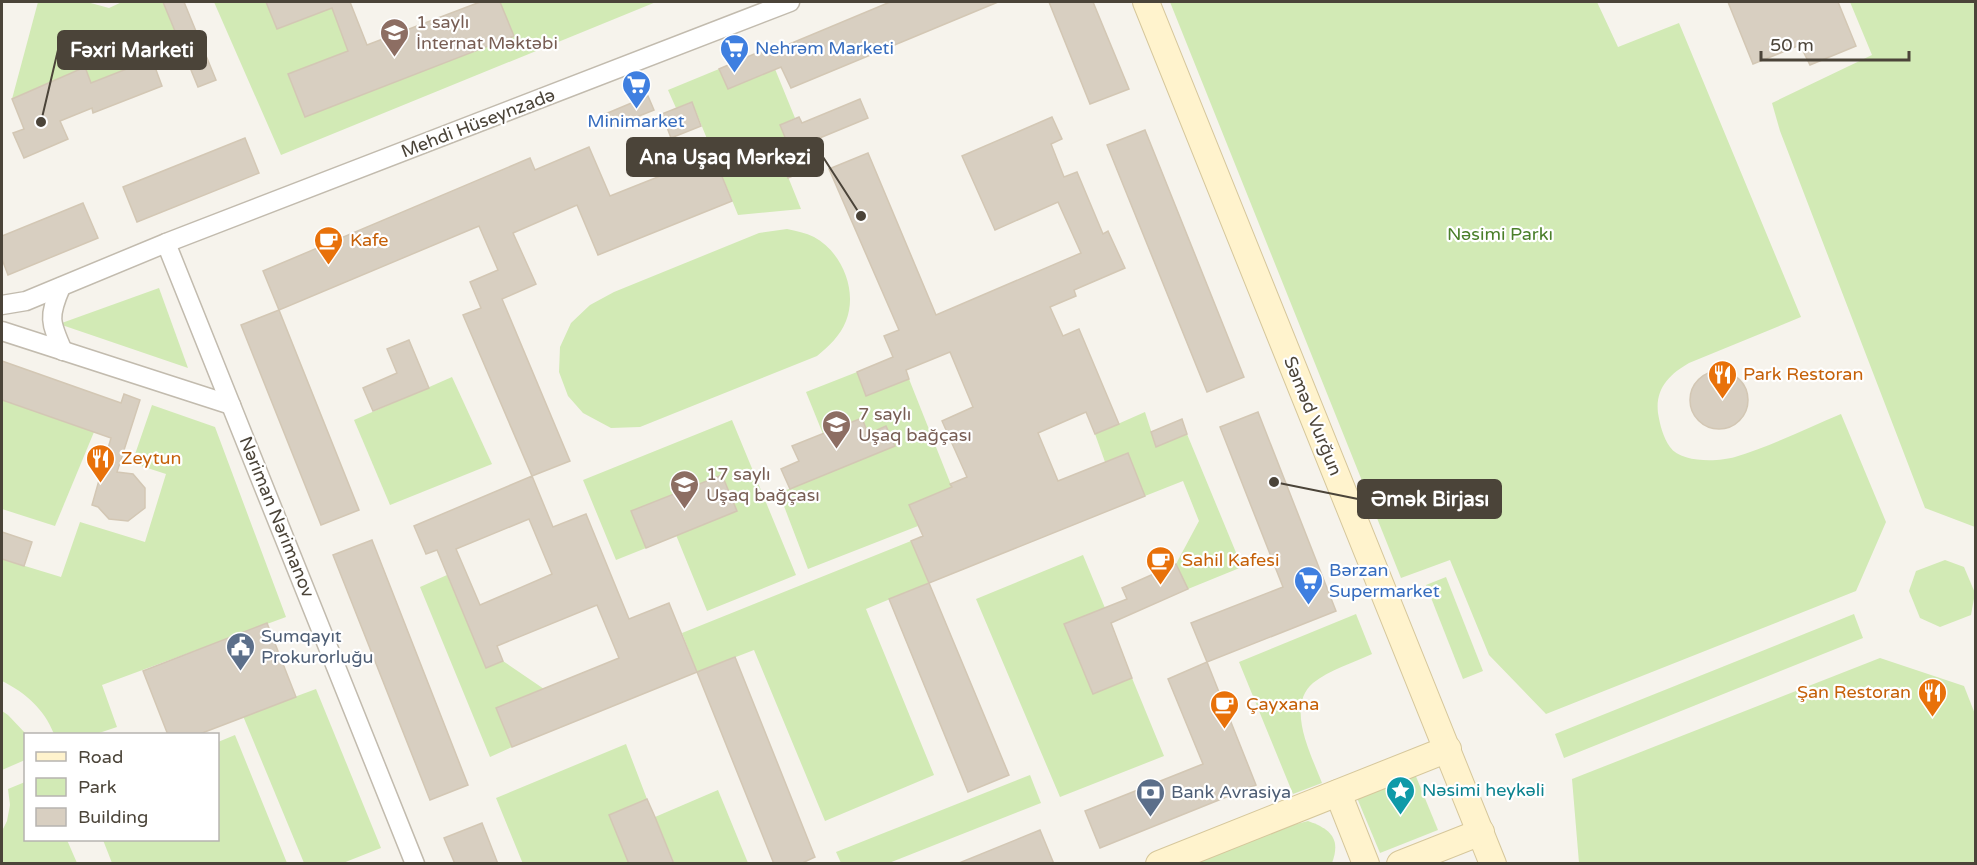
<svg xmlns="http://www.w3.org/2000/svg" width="1977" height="865" font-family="'Varela Round',sans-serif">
<rect width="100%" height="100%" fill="#f6f3ec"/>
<!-- green -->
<g fill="#d2eab5">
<polygon points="38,2 87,2 109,8 122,2 163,2 181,47 91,83 85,67 12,99"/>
<polygon points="214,2 266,2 277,29 332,8 348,51 288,74 305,117 513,36 500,2 656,2 281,155"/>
<path d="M1170 2H1597L1618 47 1679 23 1801 317 1689 363C1670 374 1655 388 1658 413 1660 425 1663 437 1670 447 1681 463 1718 462 1735 457 1769 447 1807 428 1841 414L1886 522 1856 591 1546 714 1489 655 1450 560 1401 578Z"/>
<polygon points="1850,2 1975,2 1975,527 1925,508 1780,131 1772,103 1872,55"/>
<polygon points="719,69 728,89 775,69 795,118 780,125 789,147 778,152 801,209 738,215 692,102 676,108 668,90"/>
<path d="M787 229C796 231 806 233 814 237 842 252 858 291 846 321 840 336 829 346 817 356L640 427 611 428 583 413 568 396 559 372 560 347 571 323 590 305 614 292 759 233Z"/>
<polygon points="159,288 188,368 59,324"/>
<polygon points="857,372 866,396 909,379 961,510 909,505 918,526 808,569 779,493 894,446 886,426 868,434 862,418 823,434 806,392"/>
<polygon points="452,377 492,464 390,505 354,420"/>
<polygon points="2,400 94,432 55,526 2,509"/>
<path d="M152 405 215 427 286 617 102 685 117 727 96 734H54C44 709 26 693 2 681V559L61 577 80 522 145 542 166 474 132 463Z"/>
<polygon points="1145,412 1156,446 1187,434 1242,567 1188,589 1176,564 1199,521 1183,481 1145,496 1105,462 1095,434"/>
<polygon points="732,420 796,575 707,611 676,535 737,511 722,475 632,511 646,548 616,560 583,480"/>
<polygon points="911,541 929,583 866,609 934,775 825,821 754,650 697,672 682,633"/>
<polygon points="1083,555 1105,608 1065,625 1093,693 1132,678 1164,756 1060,797 976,599"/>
<polygon points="1945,560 1964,567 1975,593 1971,615 1940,627 1920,618 1909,591 1916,571"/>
<polygon points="447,575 486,668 503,661 544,689 496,708 512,747 490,757 420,587"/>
<polygon points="1446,577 1483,671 1463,679 1426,585"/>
<path d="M1356 614 1372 654C1353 663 1329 670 1313 683 1285 707 1312 756 1322 783L1293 794 1239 662Z"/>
<polygon points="1854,614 1863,638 1564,758 1555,734"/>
<polygon points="1880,658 1964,686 1975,714 1975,863 1579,863 1572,779"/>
<polygon points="316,689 381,848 343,863 304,863 243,716"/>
<polygon points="2,711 8,715 26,734 25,760 2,770"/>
<polygon points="235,735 287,863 112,863 103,840 218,840 218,742"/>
<polygon points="626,744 647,799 609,815 629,863 523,864 496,798"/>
<polygon points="1415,774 1438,830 1380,853 1357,798"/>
<polygon points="1030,775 1041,803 889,863 841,863 836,852"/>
<polygon points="25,782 26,840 67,840 77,863 2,863 2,831 7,821 10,805 8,789"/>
<polygon points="718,790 748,863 674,863 655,817"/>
<path d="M1308 821C1331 829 1341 839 1332 863L1194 864 1289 826Z"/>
</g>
<!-- building -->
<g fill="#d8cfc1" stroke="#d3c7b4" stroke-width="1.5" fill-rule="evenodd">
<polygon points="163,2 184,2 216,80 198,87"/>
<polygon points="266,2 350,2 367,45 480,2 500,2 514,36 305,117 288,74 348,51 332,8 277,29"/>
<polygon points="890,2 998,2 791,88 781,67 728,89 719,69 766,49 768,53"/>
<polygon points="1049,2 1093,2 1129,89 1090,104"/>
<polygon points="1728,2 1838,2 1856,46 1810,65 1800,45 1753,64"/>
<polygon points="152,59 162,86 93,113 92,108 60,121 68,139 24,158 13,133 24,129 12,99 85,67 91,83"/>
<polygon points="648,96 654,110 609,128 603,115"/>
<polygon points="860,99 868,118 810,142 819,165 788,178 778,152 789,147 780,125 799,117 802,123"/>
<polygon points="692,102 701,126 671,138 662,114"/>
<polygon points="1052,117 1062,139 1051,144 1064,177 1077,172 1103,234 1108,231 1125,268 1074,290 1076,296 1050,307 1063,336 1079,329 1119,424 1095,434 1086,412 1038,433 1058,481 1128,453 1145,496 929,583 911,541 923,536 909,505 952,487 950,484 967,477 942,421 973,407 950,352 906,370 909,379 866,396 857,372 893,357 884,336 899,330 829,169 868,153 936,315 1081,253 1058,202 995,230 962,156"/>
<polygon points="1145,130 1244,377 1207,392 1107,145"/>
<polygon points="245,138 259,173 137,222 123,187"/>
<polygon points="589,147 610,196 683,167 682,164 712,152 732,201 598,255 577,205 513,233 536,284 502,299 570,461 532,476 463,315 481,308 470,282 498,270 479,226 279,310 263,271 530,158 535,170"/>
<polygon points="83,203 98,238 8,275 2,259 2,236"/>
<polygon points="279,310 359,510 321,525 241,325"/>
<polygon points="409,340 429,388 373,411 363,388 397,373 387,349"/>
<polygon points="2,361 121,403 124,394 140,400 117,472 133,474 145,488 145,508 128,521 109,519 98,507 92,505 111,438 2,400"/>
<circle cx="1719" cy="400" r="29"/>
<polygon points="1258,412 1336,611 1207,662 1191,623 1283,587 1220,427"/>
<polygon points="862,418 868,434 886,426 895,446 790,489 781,469 799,461 792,446"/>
<polygon points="1182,419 1187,434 1156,447 1151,432"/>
<polygon points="722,475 737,511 646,548 631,511"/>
<path d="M532 476 553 527 586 514 629 619 669 603 697 672 512 747 496 708 619 658 597 605 497 646 503 661 486 668 437 550 426 554 414 526ZM529 519 552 574 480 605 456 549Z"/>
<polygon points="2,532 32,542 24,566 2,559"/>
<polygon points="372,540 468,785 430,800 333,555"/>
<polygon points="1176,564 1188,589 1111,623 1132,678 1093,694 1064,624 1127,599 1122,588"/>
<polygon points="929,583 1009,775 968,792 889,599"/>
<polygon points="267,623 296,697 197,735 168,735 143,671"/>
<polygon points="735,657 815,857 800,864 774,864 697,672"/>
<polygon points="1207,662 1256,785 1100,848 1085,811 1203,764 1168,679"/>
<polygon points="647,799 655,817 674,864 629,864 609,815"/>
<polygon points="482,823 498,864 455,864 444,838"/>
<polygon points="1040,830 1054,864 959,864 959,863"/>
</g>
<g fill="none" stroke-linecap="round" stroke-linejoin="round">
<defs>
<g id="minor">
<polyline points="166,243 415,864"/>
<path d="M61 287C48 317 50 322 63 351"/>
<polyline points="2,305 26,301 166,243 790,2"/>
<polyline points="2,331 231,405"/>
</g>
<g id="secondary">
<polyline points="1146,2 1493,864"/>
<polyline points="1338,793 1366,864"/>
<polyline points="1159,864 1448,749"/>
<polyline points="1400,864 1481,832"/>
</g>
</defs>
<!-- minor casing -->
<use href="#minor" stroke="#c2bbae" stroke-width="21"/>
<!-- secondary casing -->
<use href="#secondary" stroke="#d6c79b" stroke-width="28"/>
<!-- minor -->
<use href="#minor" stroke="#fff" stroke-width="18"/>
<!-- secondary -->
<use href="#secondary" stroke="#fff3cd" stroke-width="26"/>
</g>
<!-- icons -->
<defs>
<symbol id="school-pin" viewBox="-11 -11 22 30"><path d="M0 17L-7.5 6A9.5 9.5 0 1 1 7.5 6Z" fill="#8d6e63" stroke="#fff"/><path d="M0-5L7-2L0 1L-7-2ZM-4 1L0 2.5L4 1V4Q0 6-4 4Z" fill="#fff"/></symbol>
<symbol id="supermarket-pin" viewBox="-11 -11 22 30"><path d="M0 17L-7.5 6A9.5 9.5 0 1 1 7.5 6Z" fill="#3f7fe0" stroke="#fff"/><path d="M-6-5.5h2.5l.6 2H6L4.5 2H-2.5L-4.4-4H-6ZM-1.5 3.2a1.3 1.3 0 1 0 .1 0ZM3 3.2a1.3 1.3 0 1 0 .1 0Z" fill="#fff"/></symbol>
<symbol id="cafe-pin" viewBox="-11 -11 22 30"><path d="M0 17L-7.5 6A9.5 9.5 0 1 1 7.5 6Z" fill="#e8710a" stroke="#fff"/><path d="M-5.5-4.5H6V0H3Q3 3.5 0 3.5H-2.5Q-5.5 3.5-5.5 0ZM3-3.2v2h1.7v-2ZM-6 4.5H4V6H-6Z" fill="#fff"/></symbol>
<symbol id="restaurant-pin" viewBox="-11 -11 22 30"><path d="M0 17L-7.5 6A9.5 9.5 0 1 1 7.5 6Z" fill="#e8710a" stroke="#fff"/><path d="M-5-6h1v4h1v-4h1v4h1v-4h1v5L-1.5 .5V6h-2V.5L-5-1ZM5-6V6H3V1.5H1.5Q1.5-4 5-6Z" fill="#fff"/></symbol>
<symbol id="civic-pin" viewBox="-11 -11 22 30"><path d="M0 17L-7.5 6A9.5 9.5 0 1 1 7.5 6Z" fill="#5c6f8a" stroke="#fff"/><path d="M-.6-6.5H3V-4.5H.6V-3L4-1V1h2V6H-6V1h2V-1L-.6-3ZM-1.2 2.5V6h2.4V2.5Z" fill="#fff"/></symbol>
<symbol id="sight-pin" viewBox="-11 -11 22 30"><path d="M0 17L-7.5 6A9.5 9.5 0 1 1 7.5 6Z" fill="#0f9aa8" stroke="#fff"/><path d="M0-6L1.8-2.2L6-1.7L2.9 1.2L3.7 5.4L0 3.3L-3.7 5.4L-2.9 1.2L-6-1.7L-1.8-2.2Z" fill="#fff"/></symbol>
<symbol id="bank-pin" viewBox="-11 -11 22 30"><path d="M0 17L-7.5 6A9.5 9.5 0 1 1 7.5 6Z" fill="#5c6f8a" stroke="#fff"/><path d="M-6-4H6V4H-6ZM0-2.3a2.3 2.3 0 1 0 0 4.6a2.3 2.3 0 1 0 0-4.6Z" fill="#fff"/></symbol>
</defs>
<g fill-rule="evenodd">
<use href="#school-pin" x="378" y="16" width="33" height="45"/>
<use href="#supermarket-pin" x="718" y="32" width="33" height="45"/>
<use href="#supermarket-pin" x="620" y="68" width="33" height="45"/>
<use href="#cafe-pin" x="312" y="224" width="33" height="45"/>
<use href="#restaurant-pin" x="1706" y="358" width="33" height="45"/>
<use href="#school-pin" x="820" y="408" width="33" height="45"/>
<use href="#restaurant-pin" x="84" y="442" width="33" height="45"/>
<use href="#school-pin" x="668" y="468" width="33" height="45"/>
<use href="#cafe-pin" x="1144" y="544" width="33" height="45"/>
<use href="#supermarket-pin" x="1292" y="564" width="33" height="45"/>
<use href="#civic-pin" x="224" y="630" width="33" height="45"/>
<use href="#restaurant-pin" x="1916" y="676" width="33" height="45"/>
<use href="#cafe-pin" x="1208" y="688" width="33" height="45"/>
<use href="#sight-pin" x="1384" y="774" width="33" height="45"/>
<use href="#bank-pin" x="1134" y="776" width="33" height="45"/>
</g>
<g text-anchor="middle" stroke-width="4.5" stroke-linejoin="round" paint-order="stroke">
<!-- education labels -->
<g font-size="18" fill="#785e54" stroke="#fff" text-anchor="start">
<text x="416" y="28">1 saylı<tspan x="416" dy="21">İnternat Məktəbi</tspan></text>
<text x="858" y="420">7 saylı<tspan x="858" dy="21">Uşaq bağçası</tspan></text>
<text x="706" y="480">17 saylı<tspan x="706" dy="21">Uşaq bağçası</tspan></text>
</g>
<!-- shop labels -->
<g font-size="18" fill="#366cbe" stroke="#fff" text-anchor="start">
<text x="755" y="54">Nehrəm Marketi</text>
<text x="636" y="127" text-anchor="middle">Minimarket</text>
<text x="1329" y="576">Bərzan<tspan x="1329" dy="21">Supermarket</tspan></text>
</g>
<!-- street labels -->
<g font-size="18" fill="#4b4439" stroke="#fff">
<text transform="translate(478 123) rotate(-21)" y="6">Mehdi Hüseynzadə</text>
<text transform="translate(1313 416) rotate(68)" y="6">Səməd Vurğun</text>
<text transform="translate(277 517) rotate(68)" y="6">Nəriman Nərimanov</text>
</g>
<!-- park labels -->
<g font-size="18" fill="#4a7f2a" stroke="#fff">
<text x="1500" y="240">Nəsimi Parkı</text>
</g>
<!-- food labels -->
<g font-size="18" fill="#c56008" stroke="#fff" text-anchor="start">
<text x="350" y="246">Kafe</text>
<text x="1743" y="380">Park Restoran</text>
<text x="121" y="464">Zeytun</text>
<text x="1182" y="566">Sahil Kafesi</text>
<text x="1911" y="698" text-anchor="end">Şan Restoran</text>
<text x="1246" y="710">Çayxana</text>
</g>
<!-- service labels -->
<g font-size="18" fill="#4e5e75" stroke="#fff" text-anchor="start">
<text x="261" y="642">Sumqayıt<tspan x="261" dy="21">Prokurorluğu</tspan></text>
<text x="1171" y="798">Bank Avrasiya</text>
</g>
<!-- culture labels -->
<g font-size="18" fill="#0d838f" stroke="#fff" text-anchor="start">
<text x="1422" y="796">Nəsimi heykəli</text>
</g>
</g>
<!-- callouts -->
<path fill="none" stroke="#4b4439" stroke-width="2" d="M41 122L58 50M861 216L823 157M1274 482L1358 499"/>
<g fill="#4b4439" stroke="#fff" stroke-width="2">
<circle cx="41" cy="122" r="6"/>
<circle cx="861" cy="216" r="6"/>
<circle cx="1274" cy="482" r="6"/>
</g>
<g fill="#4b4439" stroke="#4b4439" stroke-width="2">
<rect x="58" y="31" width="148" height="38" rx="6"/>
<rect x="627" y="138" width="196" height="38" rx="6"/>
<rect x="1358" y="480" width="143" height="38" rx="6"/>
</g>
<g font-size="20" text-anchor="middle" font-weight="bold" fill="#fff">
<text x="132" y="57">Fəxri Marketi</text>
<text x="725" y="164">Ana Uşaq Mərkəzi</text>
<text x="1430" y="506">Əmək Birjası</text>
</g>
<!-- border -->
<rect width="1977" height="865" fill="none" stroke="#4b4439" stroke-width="6"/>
<!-- legend -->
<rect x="24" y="733" width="195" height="108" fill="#ffffff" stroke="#b7b4b0" stroke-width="1.5"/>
<rect x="36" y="752" width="30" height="9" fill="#fff3cd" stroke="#b7b4b0" stroke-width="1.5"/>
<text x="78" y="763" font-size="18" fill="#4b4439">Road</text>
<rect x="36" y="778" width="30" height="18" fill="#d2eab5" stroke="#b7b4b0" stroke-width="1.5"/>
<text x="78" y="793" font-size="18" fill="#4b4439">Park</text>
<rect x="36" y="808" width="30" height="18" fill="#d8cfc1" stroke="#b7b4b0" stroke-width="1.5"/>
<text x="78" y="823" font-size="18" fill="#4b4439">Building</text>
<!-- scale -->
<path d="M1761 51v9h148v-9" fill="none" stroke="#4b4439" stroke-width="3"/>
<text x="1770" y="51" font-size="18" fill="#4b4439" stroke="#ffffff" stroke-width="4.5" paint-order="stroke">50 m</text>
</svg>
